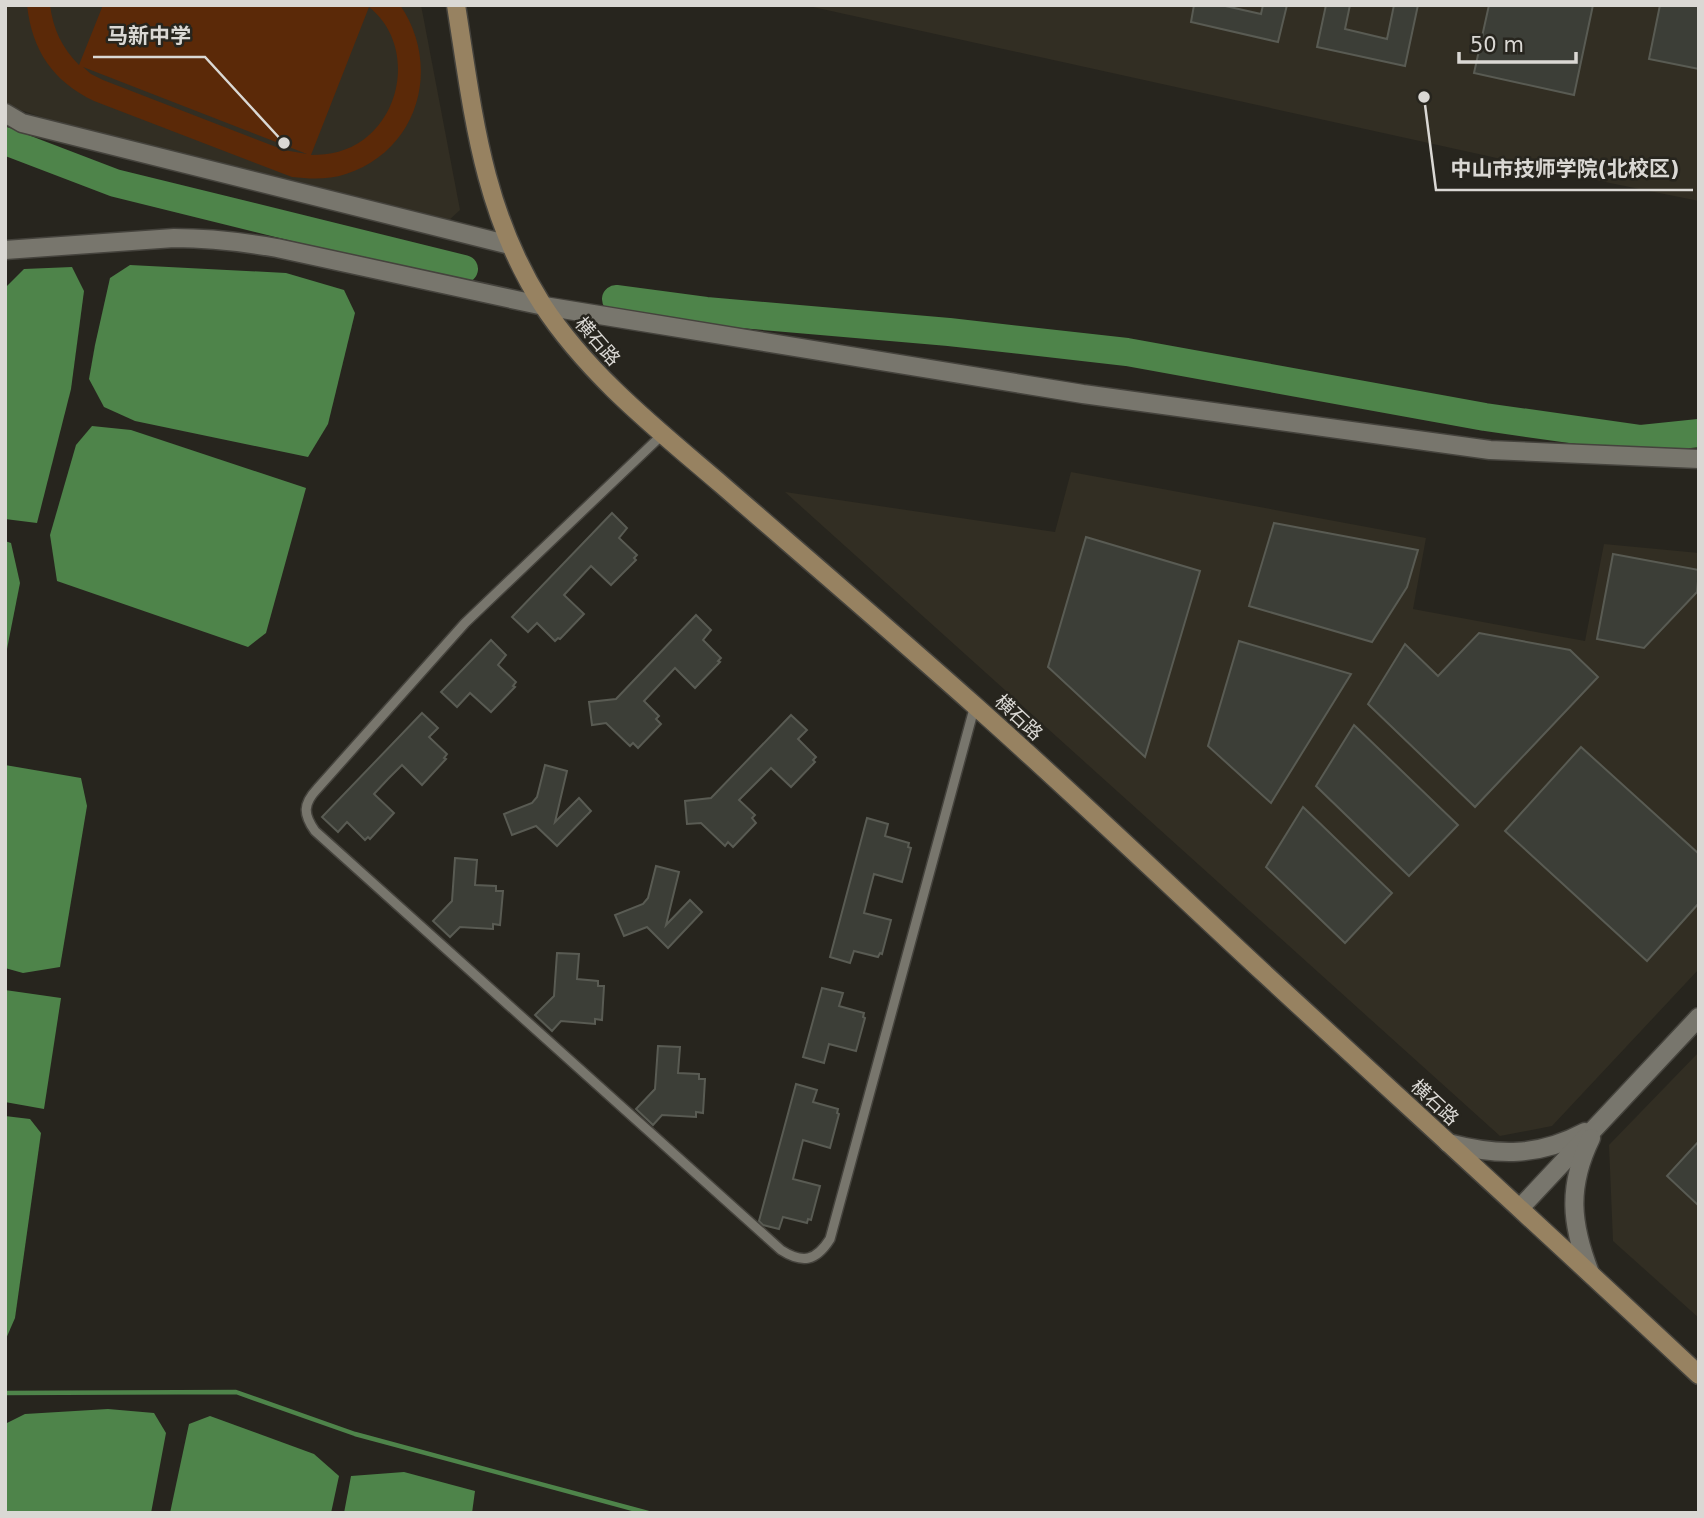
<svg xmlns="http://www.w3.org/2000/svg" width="1704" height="1518" font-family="'DejaVu Sans','Noto Sans SC',sans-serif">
<rect width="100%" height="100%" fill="#27251e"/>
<!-- built -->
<g fill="#322e23">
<polygon points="5,5 421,5 460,210 447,222 238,182 5,105"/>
<polygon points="804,5 1699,5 1699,201 1610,183"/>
<polygon points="1071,472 1426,538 1413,609 1585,641 1604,544 1699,553 1699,969 1552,1126 1500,1136 785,492 1055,532"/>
<polygon points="1699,1052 1699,1318 1613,1241 1609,1145"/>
</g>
<!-- green -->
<path fill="#5b2908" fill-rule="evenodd" d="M27 5H50C53 29 62 48 79 65L103 5H400C442 66 419 150 346 174 328 180 310 179 292 177L94 101C53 81 32 51 27 5ZM369 7C411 40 406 109 363 140 348 151 330 155 311 155ZM83 67 307 154 284 150 103 80 91 74Z"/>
<!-- water -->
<g fill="#4e844a">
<polygon points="130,265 286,273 344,290 355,313 328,424 308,457 135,421 104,407 89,379 95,345 110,278"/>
<polygon points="72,267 84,291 71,389 37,523 5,519 5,294 7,286 24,269"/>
<polygon points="92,426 131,430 306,488 266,633 248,647 57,581 50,535 76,445"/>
<polygon points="5,541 11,543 20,583 5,659"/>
<polygon points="5,765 81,778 87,806 60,967 23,973 5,968"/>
<polygon points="5,990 61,998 44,1109 5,1102"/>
<polygon points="5,1116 30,1119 41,1133 15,1318 5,1341"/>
<polygon points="108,1409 154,1413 166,1433 151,1513 5,1513 5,1424 25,1414"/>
<polygon points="210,1416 314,1454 339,1476 331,1513 170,1513 189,1424"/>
<polygon points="404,1472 475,1491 472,1513 344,1513 351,1476"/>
</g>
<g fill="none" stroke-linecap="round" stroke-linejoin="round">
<!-- stream -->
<polyline stroke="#4e844a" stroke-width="4.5" points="5,1393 236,1392 355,1434 648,1513"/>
<!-- river -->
<g stroke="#4e844a" stroke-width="28">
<polyline points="5,141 115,183 464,269"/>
<polyline points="616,299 706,311 949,332 1127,352 1485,417 1641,439 1699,433"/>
</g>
</g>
<!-- building -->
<g fill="#3c3e37" stroke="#595b53" stroke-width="2">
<polygon points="1194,5 1221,5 1261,14 1263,5 1287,5 1278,42 1191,22"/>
<polygon points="1326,5 1350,5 1345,29 1387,39 1394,5 1418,5 1405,66 1317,47"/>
<polygon points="1489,5 1593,5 1574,95 1474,73"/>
<polygon points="1660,5 1699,5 1699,69 1649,59"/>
<polygon points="612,513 627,528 619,538 637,555 634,558 636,560 611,585 591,566 564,595 584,614 560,639 558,638 555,641 537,623 528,632 512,617"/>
<polygon points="1274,523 1418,550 1407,587 1372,642 1249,606"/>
<polygon points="1086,537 1200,571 1145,757 1048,667"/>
<polygon points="1613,554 1699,570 1697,592 1644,648 1597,639"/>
<polygon points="696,615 711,630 703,640 721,658 718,661 720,662 695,688 675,668 644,701 659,716 656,719 661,724 638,748 633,743 630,746 606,723 592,725 589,702 616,699"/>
<polygon points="1479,633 1570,650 1598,677 1475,807 1368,704 1405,644 1438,676"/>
<polygon points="491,640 506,655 498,665 516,682 513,686 515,687 491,712 470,693 457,707 441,692"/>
<polygon points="1239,641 1351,674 1271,803 1208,746"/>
<polygon points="422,713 438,728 429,737 447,754 444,758 446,759 422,785 402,765 388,779 374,794 394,813 370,839 368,837 365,840 347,822 338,832 322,817"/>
<polygon points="791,715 807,730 798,739 816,757 813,760 815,762 791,787 771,768 739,800 755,815 752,818 756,823 733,847 728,842 725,846 701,823 687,824 685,801 711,798"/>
<polygon points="1354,725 1458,825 1409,876 1316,786"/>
<polygon points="1581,747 1699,854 1699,903 1647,961 1505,831"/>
<polygon points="545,765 567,771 555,822 579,798 591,811 557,846 536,826 512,835 504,814 532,803 537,797"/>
<polygon points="1303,807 1392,893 1345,943 1266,867"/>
<polygon points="867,818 888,824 885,836 909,843 908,847 911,848 902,882 874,874 869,893 864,913 891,920 882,954 880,953 878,957 854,951 850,963 830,957"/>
<polygon points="455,858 477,860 475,885 496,886 496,891 503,891 500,925 493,924 493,929 460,927 450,937 433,921 452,901"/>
<polygon points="656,866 679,872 666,925 690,900 702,912 668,948 647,927 624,936 615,915 643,904 648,898"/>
<polygon points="557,953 579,954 577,979 598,981 598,986 604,986 602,1020 595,1019 595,1024 561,1021 552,1031 535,1015 554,996"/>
<polygon points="822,988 843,993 839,1006 864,1013 863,1017 865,1018 856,1051 829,1044 824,1063 803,1057"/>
<polygon points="658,1046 680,1047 678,1073 699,1074 699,1079 705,1079 703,1113 696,1112 696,1117 662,1115 653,1125 636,1109 655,1089"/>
<polygon points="796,1084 817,1090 813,1102 838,1109 837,1113 839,1114 830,1148 803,1140 793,1179 820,1186 811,1220 808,1219 807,1223 783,1217 779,1229 763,1225 759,1221"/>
<polygon points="1699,1141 1699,1206 1667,1176"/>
</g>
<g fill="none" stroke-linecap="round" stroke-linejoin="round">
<defs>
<path id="service" d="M663 434 465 623 317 789C303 804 303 814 315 831L781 1250C803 1264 816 1261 830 1239L975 705"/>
<g id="minor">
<polyline points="5,113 22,123 510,245"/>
<path d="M5 250 174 238C209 238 243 242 277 248L544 306 1083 394 1490 450 1699 459"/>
<path d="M1448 1143C1498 1156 1538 1157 1585 1132"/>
<polyline points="1520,1208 1699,1017"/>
<path d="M1590 1273C1571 1224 1567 1187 1591 1138"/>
</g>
<path id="secondary" d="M456 5C473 112 482 210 542 304 589 376 658 430 722 485 806 558 890 630 973 704 1072 792 1168 884 1266 975 1410 1108 1555 1240 1699 1375"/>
</defs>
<!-- service casing -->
<use href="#service" stroke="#45433d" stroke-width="12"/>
<!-- minor casing -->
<use href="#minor" stroke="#45433d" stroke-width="21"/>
<!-- secondary casing -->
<use href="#secondary" stroke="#45433d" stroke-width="21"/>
<!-- service -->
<use href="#service" stroke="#78766d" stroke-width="9"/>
<!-- minor -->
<use href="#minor" stroke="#78766d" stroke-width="18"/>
<!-- secondary -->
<use href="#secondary" stroke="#978261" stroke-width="18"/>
</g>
<g text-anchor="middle" stroke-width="5" stroke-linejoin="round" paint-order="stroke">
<!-- street labels -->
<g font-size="19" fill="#dad8d4" stroke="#27251e">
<text transform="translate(598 341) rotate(49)" y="7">横石路</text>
<text transform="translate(1019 717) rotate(43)" y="7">横石路</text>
<text transform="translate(1435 1102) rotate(43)" y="7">横石路</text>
</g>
</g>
<!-- callouts -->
<path fill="none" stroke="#dad8d4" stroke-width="2.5" d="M284 143L205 57H93M1424 97L1436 190H1693"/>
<g fill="#dad8d4" stroke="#27251e" stroke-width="2.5">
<circle cx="284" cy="143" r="7"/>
<circle cx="1424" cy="97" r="7"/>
</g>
<g font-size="21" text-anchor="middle" font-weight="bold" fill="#dad8d4" stroke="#27251e" stroke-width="5" stroke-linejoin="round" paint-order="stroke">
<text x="149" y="43">马新中学</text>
<text x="1565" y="176">中山市技师学院(北校区)</text>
</g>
<!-- border -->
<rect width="1704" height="1518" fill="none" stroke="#dad8d4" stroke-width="14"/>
<!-- scale -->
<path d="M1459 52v10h117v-10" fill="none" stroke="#dad8d4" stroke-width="3.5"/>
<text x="1470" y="52" font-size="21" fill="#dad8d4" stroke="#27251e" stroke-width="5" paint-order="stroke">50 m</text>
</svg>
